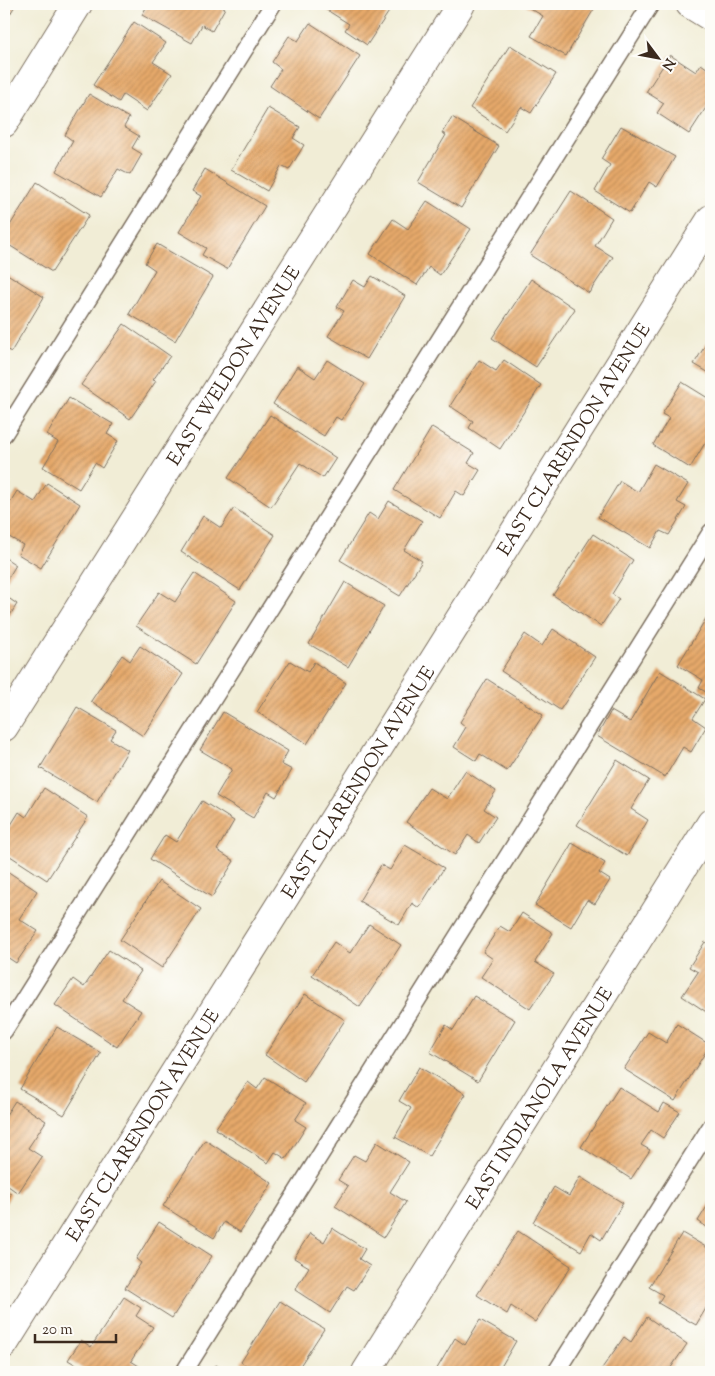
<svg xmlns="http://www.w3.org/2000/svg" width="715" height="1376" font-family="'Sorts Mill Goudy',serif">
<defs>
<pattern id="building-hatch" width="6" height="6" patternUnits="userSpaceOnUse" patternTransform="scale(1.25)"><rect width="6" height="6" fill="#e6a96a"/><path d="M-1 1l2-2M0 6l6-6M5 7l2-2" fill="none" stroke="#bc8a57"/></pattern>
</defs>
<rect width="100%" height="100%" fill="#fdfcf7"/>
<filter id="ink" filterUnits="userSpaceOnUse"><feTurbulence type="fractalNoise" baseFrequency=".02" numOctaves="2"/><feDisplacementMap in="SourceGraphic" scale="10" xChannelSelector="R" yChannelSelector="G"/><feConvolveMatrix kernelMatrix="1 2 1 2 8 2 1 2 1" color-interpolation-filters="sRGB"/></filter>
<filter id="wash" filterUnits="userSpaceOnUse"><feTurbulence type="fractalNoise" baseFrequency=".0096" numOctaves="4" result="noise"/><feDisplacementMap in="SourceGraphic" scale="20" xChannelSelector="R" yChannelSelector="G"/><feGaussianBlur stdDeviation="1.12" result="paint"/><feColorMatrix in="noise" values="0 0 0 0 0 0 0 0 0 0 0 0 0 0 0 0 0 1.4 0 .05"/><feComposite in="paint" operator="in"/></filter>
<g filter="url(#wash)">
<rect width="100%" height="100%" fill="#f1edd6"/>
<g id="blocks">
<!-- building -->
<g fill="url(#building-hatch)">
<polygon points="4,4 16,4 4,24"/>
<polygon points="148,4 218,4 225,8 212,31 202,25 192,43 142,15"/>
<polygon points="324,4 394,4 367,45 345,30 349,24 322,7"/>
<polygon points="528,4 597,4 566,56 531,36 543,16 526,6"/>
<polygon points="134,22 166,43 153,62 172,74 147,111 123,95 119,102 93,85"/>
<polygon points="310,23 360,56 319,119 270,86 281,69 272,62 289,36 298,41"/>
<polygon points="510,45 556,74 531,113 521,107 505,131 470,108"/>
<polygon points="670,55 696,72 701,64 711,71 711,100 689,134 657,113 664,103 646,92"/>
<polygon points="89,94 129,118 124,127 139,136 132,148 142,154 130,175 118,169 101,197 56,171 73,141 65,135"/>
<polygon points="268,108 300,127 293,138 304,145 289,170 281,166 267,191 231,170"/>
<polygon points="452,117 499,146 461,208 418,182 446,135 442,133"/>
<polygon points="621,126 675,157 657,187 649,182 630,213 595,191 610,165 601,159"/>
<polygon points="205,169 265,206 227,269 202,255 206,248 179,232 201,196 192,191"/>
<polygon points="37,182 89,215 52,272 4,242 4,235"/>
<polygon points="571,191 612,218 595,246 613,257 589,293 530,255"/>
<polygon points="427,201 471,229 440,275 429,267 417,285 370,254 393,219 408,229"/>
<polygon points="157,244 213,277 175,341 129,314 155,270 145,263"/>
<polygon points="4,272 44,297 11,352 4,348"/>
<polygon points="372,276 405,296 367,359 328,336 344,311 337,307 353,280 365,287"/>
<polygon points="531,279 575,309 536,367 492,338"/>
<polygon points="124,324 170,356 153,380 156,381 130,419 81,385"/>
<polygon points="711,336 711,374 694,364"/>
<polygon points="327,360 365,384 341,420 336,417 324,436 273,404 297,366 315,378"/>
<polygon points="479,360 496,371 504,360 541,385 500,449 469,428 473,421 450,406"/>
<polygon points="682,382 711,400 711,446 705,443 690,468 653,445 669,418 662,414"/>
<polygon points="69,398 113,424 107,434 118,441 102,468 95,463 79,489 43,467 58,442 47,435"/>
<polygon points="270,415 336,458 323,478 300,463 271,507 228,478"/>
<polygon points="432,427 474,453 468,463 480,470 464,496 456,491 440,518 394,490"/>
<polygon points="654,464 688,484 677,502 686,507 669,535 660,531 650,548 598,517 620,481 638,492"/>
<polygon points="47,483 80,504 41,568 18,554 23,545 4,534 4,512 17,491 35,502"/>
<polygon points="389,501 422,521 404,550 422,561 400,596 340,560 369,513 378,519"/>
<polygon points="234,508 275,535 240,590 181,552 203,516 221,528"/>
<polygon points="593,534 633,560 612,594 619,599 601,626 553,595"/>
<polygon points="4,557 16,565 4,585"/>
<polygon points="194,573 236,601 196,664 136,626 159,592 175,602"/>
<polygon points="345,582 384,606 348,667 309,644"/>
<polygon points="4,595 17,604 4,625"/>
<polygon points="711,610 711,695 699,688 703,680 678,665"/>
<polygon points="553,629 595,657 560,710 501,671 525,634 542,646"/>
<polygon points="140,646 183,674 143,736 91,701 122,655 130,661"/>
<polygon points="290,661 308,672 314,662 346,683 307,744 257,712"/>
<polygon points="660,671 705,699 693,718 706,727 691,752 683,747 665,777 597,736 611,711 630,722"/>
<polygon points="487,679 543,715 507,771 480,754 476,761 454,747 466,727 460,722"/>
<polygon points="77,707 116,730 110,739 128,750 97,802 40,768"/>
<polygon points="223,712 288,751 281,764 292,770 276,797 268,792 253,818 216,796 232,769 200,750"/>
<polygon points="617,760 649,780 631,809 648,820 627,856 577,825"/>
<polygon points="465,771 496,791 484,809 496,817 479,843 468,835 455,855 406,822 429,788 447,799"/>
<polygon points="44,788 88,817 47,880 4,852 4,836 19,812 26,817"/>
<polygon points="202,801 234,821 217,850 234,861 212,897 150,859 165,835 176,842"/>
<polygon points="572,843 605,863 599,873 610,880 595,904 587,900 571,927 535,905"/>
<polygon points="405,845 444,868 419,908 412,903 399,925 359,901 381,865 390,870"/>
<polygon points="4,869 37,891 19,919 38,931 16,963 4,955"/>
<polygon points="159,881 201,909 162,968 120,940"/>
<polygon points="522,913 553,933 535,962 554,974 530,1009 481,977 493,959 483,952 500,926 510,932"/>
<polygon points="369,924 401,945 360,1007 312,975 334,942 350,953"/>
<polygon points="705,942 711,945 711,1015 682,996 698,972 689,967"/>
<polygon points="109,950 141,971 122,999 141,1011 117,1047 55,1005 73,979 84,987"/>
<polygon points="305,994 345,1020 304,1082 265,1055"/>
<polygon points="474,996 515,1020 478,1081 430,1052 446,1025 453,1030"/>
<polygon points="677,1024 710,1045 675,1101 624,1069 648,1032 666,1043"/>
<polygon points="57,1027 101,1053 64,1115 20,1089"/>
<polygon points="419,1067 466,1094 429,1156 395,1137 411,1108 399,1101"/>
<polygon points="265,1077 306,1103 295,1120 306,1127 286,1159 275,1152 268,1163 215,1129 248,1082 257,1089"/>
<polygon points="619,1087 659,1112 664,1103 680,1112 663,1138 651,1130 641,1145 650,1150 631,1179 581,1147"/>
<polygon points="15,1101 46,1121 28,1148 42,1157 18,1193 4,1183 4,1118"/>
<polygon points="205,1140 272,1183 240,1232 224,1222 214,1238 163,1206"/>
<polygon points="377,1142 409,1162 390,1192 406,1202 384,1237 335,1206 348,1186 338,1180 354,1155 365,1161"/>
<polygon points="580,1177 623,1203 601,1240 591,1233 581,1251 533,1222 554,1187 569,1196"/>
<polygon points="4,1190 11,1194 4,1206"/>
<polygon points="711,1200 711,1230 698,1221"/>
<polygon points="159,1222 212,1256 172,1318 125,1288 141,1263 136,1259"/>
<polygon points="332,1228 365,1249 359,1259 370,1266 354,1290 347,1286 330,1313 295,1290 309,1267 294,1258 310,1233 324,1242"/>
<polygon points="518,1231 571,1266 535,1322 511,1306 507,1314 477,1295"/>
<polygon points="682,1233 711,1250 711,1300 696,1325 658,1303 663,1295 649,1287"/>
<polygon points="124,1297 141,1308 136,1316 153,1327 131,1361 139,1366 135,1372 88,1372 68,1360 81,1340 91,1347"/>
<polygon points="280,1301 324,1329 296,1372 256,1372 241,1362"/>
<polygon points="647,1317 687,1344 668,1372 600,1371 624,1337 631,1342"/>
<polygon points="480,1320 516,1341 498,1372 435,1372 455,1338 465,1345"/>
<polygon points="216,1365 228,1372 211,1372"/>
</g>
</g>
</g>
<g filter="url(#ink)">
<use href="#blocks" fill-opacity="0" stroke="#7b6e5e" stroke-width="1"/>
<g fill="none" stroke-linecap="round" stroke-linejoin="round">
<defs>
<g id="service">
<polyline points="4,434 273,4"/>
<polyline points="4,1031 651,4"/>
<polyline points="184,1372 711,532"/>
<polyline points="556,1372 711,1126"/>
</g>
<g id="minor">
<polyline points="4,123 78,4"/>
<path id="s1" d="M4 727 461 4"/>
<path id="s2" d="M4 1344 711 219"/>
<path id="s3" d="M366 1372 711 823"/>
</g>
<polyline id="tertiary" points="690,4 711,17"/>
</defs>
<!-- service casing -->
<use href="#service" stroke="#7b6e5e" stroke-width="19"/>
<!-- minor casing -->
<use href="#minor" stroke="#7b6e5e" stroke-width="30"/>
<!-- tertiary casing -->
<use href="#tertiary" stroke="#7b6e5e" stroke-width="30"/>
<!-- service -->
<use href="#service" stroke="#fff" stroke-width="16"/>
<!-- minor -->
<use href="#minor" stroke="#fff" stroke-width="28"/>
<!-- tertiary -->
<use href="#tertiary" stroke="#fff" stroke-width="28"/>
</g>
</g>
<g text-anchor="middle" stroke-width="5" stroke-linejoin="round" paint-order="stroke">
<!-- street labels -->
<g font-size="19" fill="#3b2a1e" stroke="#fdfcf7">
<text dy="7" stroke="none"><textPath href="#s1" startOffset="428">EAST WELDON AVENUE</textPath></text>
<text dy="7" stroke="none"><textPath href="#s2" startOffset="1069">EAST CLARENDON AVENUE</textPath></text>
<text dy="7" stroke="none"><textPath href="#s2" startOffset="664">EAST CLARENDON AVENUE</textPath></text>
<text dy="7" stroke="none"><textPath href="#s3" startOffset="324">EAST INDIANOLA AVENUE</textPath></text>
<text dy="7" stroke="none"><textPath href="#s2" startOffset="259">EAST CLARENDON AVENUE</textPath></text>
</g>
</g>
<!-- margin -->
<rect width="715" height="1376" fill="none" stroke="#fdfcf7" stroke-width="20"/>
<!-- north arrow -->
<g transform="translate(658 58) rotate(122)" stroke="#fdfcf7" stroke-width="4" paint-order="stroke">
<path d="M0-4L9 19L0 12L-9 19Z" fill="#3b2a1e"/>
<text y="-8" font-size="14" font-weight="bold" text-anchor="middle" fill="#3b2a1e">N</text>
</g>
<!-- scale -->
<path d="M35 1334v8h81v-8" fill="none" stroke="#3b2a1e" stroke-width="2.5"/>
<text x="42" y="1334" font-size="15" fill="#3b2a1e" stroke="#fdfcf7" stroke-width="4" paint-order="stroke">20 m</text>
</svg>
